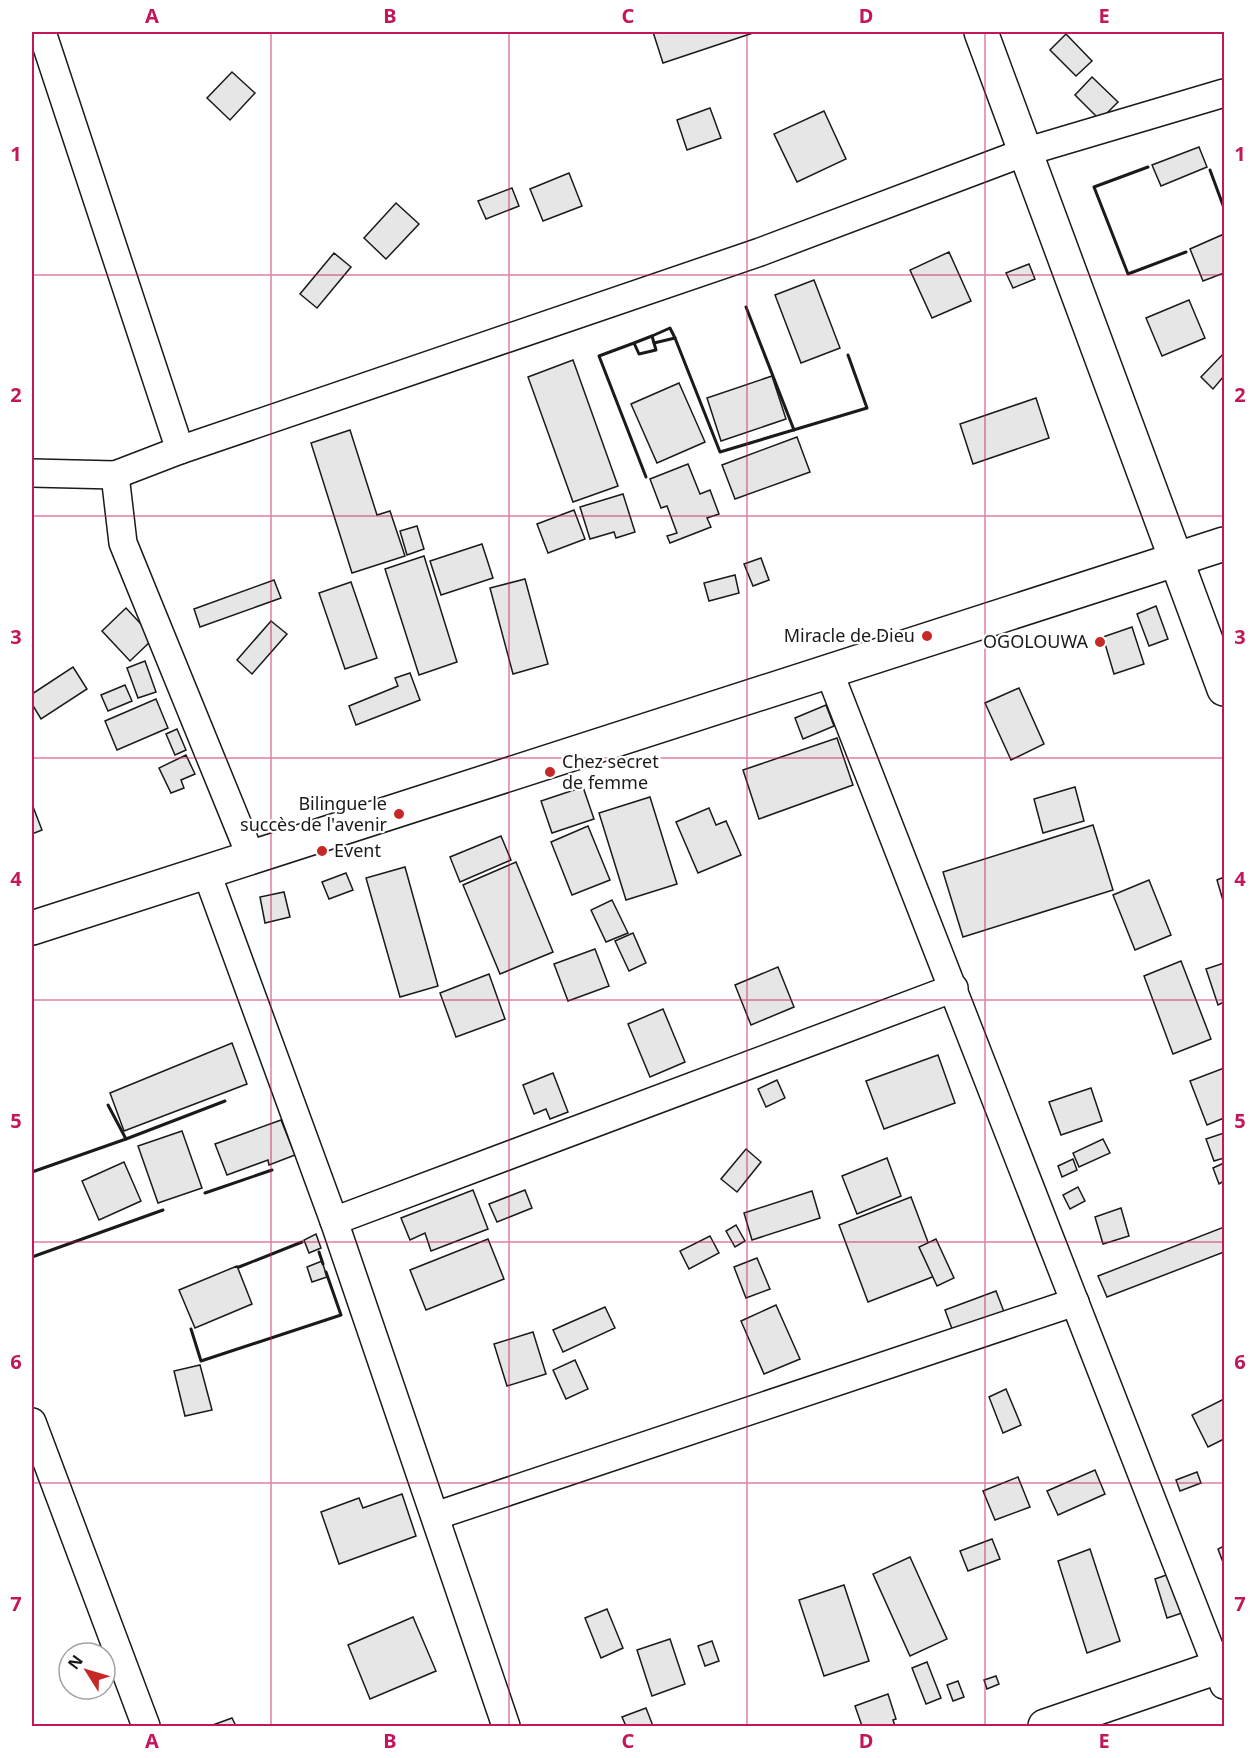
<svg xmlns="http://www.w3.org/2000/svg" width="1256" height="1758" font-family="'Noto Sans',sans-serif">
<rect width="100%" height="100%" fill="#fff"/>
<!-- building -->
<g fill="#e6e6e6" stroke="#1a1a1a" stroke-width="1.5">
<polygon points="653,32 756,32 663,63"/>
<polygon points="1066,34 1092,61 1076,76 1050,50"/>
<polygon points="232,72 255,93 230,120 207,98"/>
<polygon points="1092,77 1118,102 1100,120 1075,95"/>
<polygon points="710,108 721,138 687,150 677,120"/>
<polygon points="824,111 846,159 797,182 774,134"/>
<polygon points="1199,147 1207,167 1161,186 1152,165"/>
<polygon points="569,173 582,206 543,221 530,189"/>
<polygon points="512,188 519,206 486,219 478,201"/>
<polygon points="396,203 419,224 386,259 364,238"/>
<polygon points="1224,234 1224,273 1203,281 1190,249"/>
<polygon points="949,252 971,301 932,318 910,270"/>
<polygon points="334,253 351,267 317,308 300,294"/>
<polygon points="1029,264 1035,279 1013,288 1006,273"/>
<polygon points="814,280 840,348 801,363 775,295"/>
<polygon points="1189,300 1205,338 1162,356 1146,318"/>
<polygon points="1224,353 1224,376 1213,389 1201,377"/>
<polygon points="573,360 618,486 573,502 528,377"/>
<polygon points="772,376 786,419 721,441 707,398"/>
<polygon points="679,383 705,442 657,463 631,404"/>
<polygon points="1036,398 1049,438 973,464 960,424"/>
<polygon points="350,430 377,515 390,511 405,556 352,573 311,443"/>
<polygon points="797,437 810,472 735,499 722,465"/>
<polygon points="688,464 700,494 710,490 719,514 707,518 711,527 670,543 667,536 677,533 667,506 661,508 650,479"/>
<polygon points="623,494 635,532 616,538 614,532 590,539 580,507"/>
<polygon points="574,510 585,539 548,553 537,524"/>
<polygon points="417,526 424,549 407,555 400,531"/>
<polygon points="482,544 493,578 441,595 430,561"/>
<polygon points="424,556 457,662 419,675 385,569"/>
<polygon points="761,558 769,580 753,586 744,564"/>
<polygon points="735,575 739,593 709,601 704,583"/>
<polygon points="525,579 548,664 513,674 490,588"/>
<polygon points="274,580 281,598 200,627 194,609"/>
<polygon points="351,582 377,658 345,669 319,593"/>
<polygon points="1156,606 1168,639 1149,646 1137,614"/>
<polygon points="126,608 154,638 130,661 102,631"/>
<polygon points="271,621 287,634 252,674 237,660"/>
<polygon points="1132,627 1144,664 1114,674 1103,637"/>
<polygon points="145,661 156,692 138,698 127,668"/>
<polygon points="73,667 87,689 41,719 32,704 32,694"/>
<polygon points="410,673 420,700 356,725 349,706 398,686 395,678"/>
<polygon points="125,685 132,701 108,711 101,695"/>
<polygon points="1019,688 1044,744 1011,760 985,703"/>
<polygon points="156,699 168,728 117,750 105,721"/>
<polygon points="826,705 834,726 803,739 795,718"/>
<polygon points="177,729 186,750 175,755 166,734"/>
<polygon points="837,738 853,785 759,819 743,770"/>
<polygon points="186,755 195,774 181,780 184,788 171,793 159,768"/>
<polygon points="583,787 594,819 552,833 541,801"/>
<polygon points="1075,787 1084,821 1043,833 1034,799"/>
<polygon points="650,797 677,884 626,900 599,813"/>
<polygon points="32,804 42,830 32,834"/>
<polygon points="709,808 716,825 726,821 741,855 698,873 676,822"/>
<polygon points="1093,825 1113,890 963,937 943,872"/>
<polygon points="588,826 610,880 572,895 551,842"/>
<polygon points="501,836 511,860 460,882 450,857"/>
<polygon points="516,862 553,952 500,974 463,885"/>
<polygon points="405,867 438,986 400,997 366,878"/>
<polygon points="346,873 353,890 329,899 322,882"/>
<polygon points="1224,877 1224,904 1217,880"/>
<polygon points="1149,880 1171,935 1135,950 1113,895"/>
<polygon points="284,892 290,917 265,923 260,897"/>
<polygon points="612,900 628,933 606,942 591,910"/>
<polygon points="633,933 646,963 629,971 615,941"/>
<polygon points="595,949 609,986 568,1001 554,964"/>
<polygon points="1181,961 1211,1039 1173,1054 1144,976"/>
<polygon points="1224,963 1224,1002 1218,1005 1206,969"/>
<polygon points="778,967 794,1007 751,1025 735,985"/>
<polygon points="489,974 505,1019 456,1037 440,993"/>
<polygon points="663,1009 685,1062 650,1077 628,1024"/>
<polygon points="232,1043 247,1084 124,1131 110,1093"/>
<polygon points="938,1055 955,1103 884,1129 866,1081"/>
<polygon points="1224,1068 1224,1118 1207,1125 1190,1081"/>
<polygon points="553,1073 568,1112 550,1119 546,1109 534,1114 523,1085"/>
<polygon points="777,1080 785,1098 766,1107 758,1089"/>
<polygon points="1091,1088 1102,1121 1061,1135 1049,1102"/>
<polygon points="281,1120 295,1155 269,1165 268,1160 227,1175 215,1144"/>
<polygon points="182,1131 202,1188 158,1203 138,1146"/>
<polygon points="1224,1133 1224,1158 1214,1161 1206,1139"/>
<polygon points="1103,1139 1110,1153 1079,1167 1073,1153"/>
<polygon points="746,1149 761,1162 737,1192 721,1179"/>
<polygon points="887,1158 901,1196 857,1214 842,1176"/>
<polygon points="1073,1159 1077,1170 1062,1177 1058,1166"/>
<polygon points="124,1162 141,1201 99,1220 82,1181"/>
<polygon points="1224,1163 1224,1181 1219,1184 1213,1168"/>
<polygon points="1078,1187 1085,1201 1070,1209 1063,1195"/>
<polygon points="473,1190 488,1229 431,1251 425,1233 410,1240 401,1218"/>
<polygon points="525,1190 532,1208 497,1222 489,1204"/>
<polygon points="812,1191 820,1218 752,1240 744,1213"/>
<polygon points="911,1197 940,1274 868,1302 839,1225"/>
<polygon points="1121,1208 1129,1236 1103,1244 1095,1217"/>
<polygon points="736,1225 745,1241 735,1247 726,1231"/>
<polygon points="1224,1227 1224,1252 1107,1297 1098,1276"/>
<polygon points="316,1234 321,1248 309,1253 304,1240"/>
<polygon points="710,1236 719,1253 689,1269 680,1251"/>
<polygon points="488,1239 504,1279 426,1310 410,1270"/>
<polygon points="936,1239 954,1278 937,1286 919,1247"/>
<polygon points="757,1258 770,1289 746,1298 734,1267"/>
<polygon points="322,1261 327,1277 312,1282 307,1267"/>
<polygon points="237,1266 252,1304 195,1328 179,1290"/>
<polygon points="996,1291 1006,1317 955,1337 945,1310"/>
<polygon points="776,1305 800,1359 764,1374 741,1321"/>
<polygon points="605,1307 615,1328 563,1352 553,1330"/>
<polygon points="533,1332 546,1374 507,1386 494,1344"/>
<polygon points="575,1360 588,1389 566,1399 553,1370"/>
<polygon points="200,1365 212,1410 185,1416 174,1371"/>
<polygon points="1006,1389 1021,1425 1003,1433 989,1397"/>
<polygon points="1224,1399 1224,1439 1208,1447 1192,1415"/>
<polygon points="1095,1470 1105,1494 1058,1515 1047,1491"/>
<polygon points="1197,1472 1201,1483 1180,1491 1176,1480"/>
<polygon points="1018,1477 1030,1507 995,1520 983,1491"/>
<polygon points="402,1494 416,1536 339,1564 321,1512 359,1498 363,1508"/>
<polygon points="992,1539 1000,1559 968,1571 960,1551"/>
<polygon points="1224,1546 1224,1565 1218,1549"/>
<polygon points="1090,1549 1120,1641 1087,1653 1058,1561"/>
<polygon points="910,1557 947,1639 910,1656 873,1574"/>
<polygon points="1172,1573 1185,1612 1167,1618 1155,1579"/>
<polygon points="844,1585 869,1661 824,1676 799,1600"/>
<polygon points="607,1609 623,1648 601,1658 585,1618"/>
<polygon points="413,1617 436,1671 370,1699 348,1645"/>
<polygon points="670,1639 685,1684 652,1696 637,1650"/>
<polygon points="712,1641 719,1661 705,1666 698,1646"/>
<polygon points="927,1662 941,1698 926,1704 912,1668"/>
<polygon points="996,1676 999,1684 987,1689 984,1680"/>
<polygon points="958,1681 964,1697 953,1701 947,1685"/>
<polygon points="888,1694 896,1719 893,1720 895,1726 862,1726 855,1706"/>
<polygon points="646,1708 653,1726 626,1726 622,1717"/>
<polygon points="232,1718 236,1726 210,1726"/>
</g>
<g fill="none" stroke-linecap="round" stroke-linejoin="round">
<defs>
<g id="street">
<polyline points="42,32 180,450"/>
<polyline points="32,473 115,475 180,450 760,252 1025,152 1224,93"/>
<polyline points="115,475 123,543 251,857"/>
<polyline points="828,669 1224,1685"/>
<polyline points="206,871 334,1221 506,1726"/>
<polyline points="334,1221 954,988"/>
<polyline points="32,1422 146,1726"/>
<polyline points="435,1516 1075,1302"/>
</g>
<g id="secondary">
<polyline points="981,32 1224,689"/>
<polyline points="32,928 1224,544"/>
<polyline points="1045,1726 1224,1665"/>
</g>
</defs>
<!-- street casing -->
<use href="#street" stroke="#1a1a1a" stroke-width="30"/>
<!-- secondary casing -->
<use href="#secondary" stroke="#1a1a1a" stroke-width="36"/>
<!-- street -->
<use href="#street" stroke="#fff" stroke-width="27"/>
<!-- secondary -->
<use href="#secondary" stroke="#fff" stroke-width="33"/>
<!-- wall -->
<g stroke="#1a1a1a" stroke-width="3">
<polyline points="1148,167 1094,187 1128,274 1186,252"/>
<polyline points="1210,170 1224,208"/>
<polyline points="746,307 794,430"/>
<polyline points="652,336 670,328 675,338 654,343"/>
<polyline points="675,338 720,452 867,408 848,355"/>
<polyline points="634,343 652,336 656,350 639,354 634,343 599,356 646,477"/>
<polyline points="126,1139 225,1101"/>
<polyline points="32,1172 126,1139 108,1105"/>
<polyline points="205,1193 272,1170"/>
<polyline points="319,1252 323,1264"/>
<polyline points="32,1257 163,1210"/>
<polyline points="239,1267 302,1242"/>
<polyline points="191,1329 201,1361 341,1315 326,1272"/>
</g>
</g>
<!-- grid -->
<path fill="none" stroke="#c2185b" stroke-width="1.5" stroke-opacity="0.55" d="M271 32V1726M509 32V1726M747 32V1726M985 32V1726M32 275H1224M32 516H1224M32 758H1224M32 1000H1224M32 1242H1224M32 1483H1224"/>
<!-- markers -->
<g fill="#c62828" stroke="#fff" stroke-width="2">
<circle cx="927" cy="636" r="6"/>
<circle cx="1100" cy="642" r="6"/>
<circle cx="550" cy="772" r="6"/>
<circle cx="399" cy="814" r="6"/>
<circle cx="322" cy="851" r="6"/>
</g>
<g text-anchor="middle" stroke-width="4.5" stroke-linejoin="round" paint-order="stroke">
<!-- poi labels -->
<g font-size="18" fill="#1a1a1a" stroke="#fff" text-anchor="end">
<text x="915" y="642">Miracle de Dieu</text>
<text x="1088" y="648">OGOLOUWA</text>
<text x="562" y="768" text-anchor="start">Chez secret<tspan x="562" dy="21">de femme</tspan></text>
<text x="387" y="810">Bilingue le<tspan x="387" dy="21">succès de l'avenir</tspan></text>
<text x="334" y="857" text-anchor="start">Event</text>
</g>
</g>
<!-- border -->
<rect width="1256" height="1758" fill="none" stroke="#ffffff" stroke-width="66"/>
<!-- north arrow -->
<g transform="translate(87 1671) rotate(307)"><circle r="28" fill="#ffffff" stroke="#a3a3a3" stroke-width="1.5"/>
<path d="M0-4.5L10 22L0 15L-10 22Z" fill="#c62828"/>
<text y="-9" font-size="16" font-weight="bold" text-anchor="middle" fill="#1a1a1a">N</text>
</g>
<rect x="33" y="33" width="1190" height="1692" fill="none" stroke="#c2185b" stroke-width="2"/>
<g font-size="20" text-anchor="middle" font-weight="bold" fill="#c2185b">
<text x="152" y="23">A</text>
<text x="390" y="23">B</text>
<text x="628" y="23">C</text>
<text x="866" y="23">D</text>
<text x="1104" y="23">E</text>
<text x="16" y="161">1</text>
<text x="1240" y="161">1</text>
<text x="16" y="402">2</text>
<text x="1240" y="402">2</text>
<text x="16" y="644">3</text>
<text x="1240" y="644">3</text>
<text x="16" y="886">4</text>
<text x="1240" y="886">4</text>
<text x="16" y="1128">5</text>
<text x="1240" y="1128">5</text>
<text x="16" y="1369">6</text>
<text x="1240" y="1369">6</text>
<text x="16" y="1611">7</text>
<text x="1240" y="1611">7</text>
<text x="152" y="1748">A</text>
<text x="390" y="1748">B</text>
<text x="628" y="1748">C</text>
<text x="866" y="1748">D</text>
<text x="1104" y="1748">E</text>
</g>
</svg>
